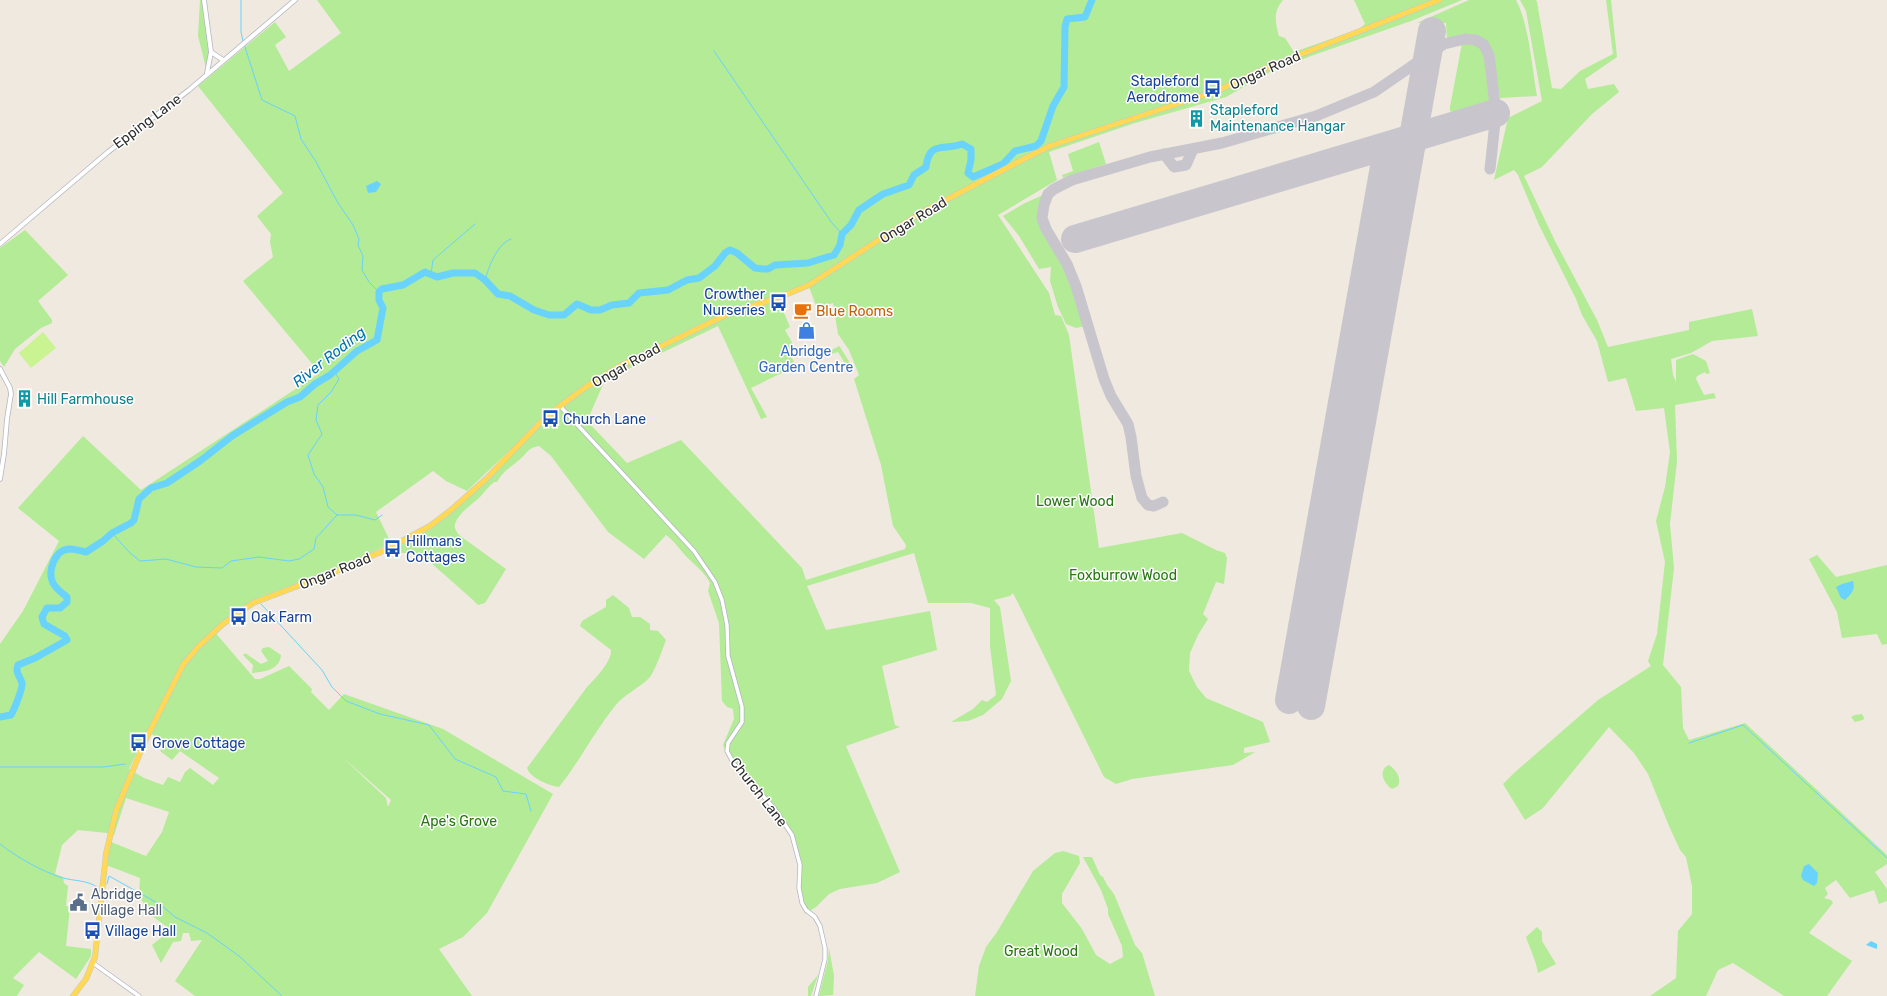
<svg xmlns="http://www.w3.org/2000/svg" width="1887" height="996" font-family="Rubik,sans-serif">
<rect width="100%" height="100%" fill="#f0e9df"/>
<!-- green -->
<g fill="#b3eb97" fill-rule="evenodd">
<polygon points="200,0 202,0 209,52 206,68 198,36"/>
<path d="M317 0H1283C1273 12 1275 22 1279 36L1285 38 1294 52 1359 29 1365 24 1354 0H1462L1411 21 1311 56 1270 72 1226 97 1135 123 1049 152 1057 180 998 215 1049 293 1055 315 1061 316 1069 335 1099 548 1182 533 1216 550 1225 553 1227 558 1224 584 1216 582 1203 614 1208 619 1198 635 1190 653 1189 671 1197 687 1206 698 1263 722 1270 742 1244 748V753L1255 752 1233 765 1132 779 1116 784 1104 777 1013 593 1010 596 994 600 1000 607 1011 681 1002 699 983 715 968 721 951 722 973 709 982 700 987 702 996 695 990 646V608L971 603H928L914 553 807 586 826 630 930 611 937 650 882 666 895 725 900 727 846 746 900 872 877 883 840 889 829 894 816 907 805 914 798 893V864L790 835 766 801 727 756 723 745 734 719 733 709 727 707 722 701 719 623 708 591 710 583C705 573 698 568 690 560 681 552 676 542 666 535L644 559 608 532 551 456 539 446C527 448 528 453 519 460 510 468 503 471 497 482H494C489 486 485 491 481 496 473 504 459 512 455 524 454 528 456 531 459 535L506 569 485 603 478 605 473 600 430 562 412 553H387L419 535 452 512 519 446 510 450 467 491 446 481 433 471 376 512 391 543 351 563 256 599 235 611 213 630 255 679H260L289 666 312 689 311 692 329 710 344 694 443 729 553 794 487 913 463 937 439 949 472 996H195L175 981 202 940 191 941 189 933H183L181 941 173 942 161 963 152 945 167 933V927L152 916 139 896 140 878 106 865 111 842 146 856 162 832 169 812 126 798 114 835 107 833 78 830 62 845 55 874 63 877 64 883 68 886 66 906 70 907 66 946 91 949V956L76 979 39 952 13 978 24 985 17 996H0V644L23 611 59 541 18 508 83 436 141 490 320 373 243 281 273 257 270 242 271 234 257 216 283 193 198 86 275 22 286 37 275 45 289 71 341 33ZM809 287 817 308 833 303 838 334 849 350 859 375 854 379 881 465 893 526 906 545 905 549 806 580 802 568 681 440 627 463 587 421 605 380 718 326 761 419 767 417 751 388 796 366 789 352 795 348 785 330 790 327 784 313 774 301 726 315V313L759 301ZM147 731 166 743 160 751 172 760 180 751 219 778 213 785 190 768 185 772 180 782 168 777 163 785 144 778 129 769ZM340 755 391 800 388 807 386 798Z"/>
<path d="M1469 0H1516C1529 24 1532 68 1537 96L1500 98C1493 63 1497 22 1447 40L1446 23H1417Z"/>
<polygon points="1520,0 1536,0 1537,2 1552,88 1561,89 1580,71 1613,54 1606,0 1611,0 1617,57 1585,79 1588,89 1614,84 1619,92 1592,114 1542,167 1524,176 1555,241 1597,320 1608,347 1689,330 1689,322 1752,309 1758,336 1712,341 1691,353 1671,359 1673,375 1676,382 1676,360 1693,354 1706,361 1710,373 1706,374 1705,372 1697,376 1696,379 1704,395 1714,393 1716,398 1675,405 1677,461 1670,524 1674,568 1663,665 1681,687 1683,728 1689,740 1745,723 1887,855 1887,864 1875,872 1887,889 1887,901 1879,904 1874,890 1850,898 1836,880 1825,888 1828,894 1824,898 1831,900 1833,903 1809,933 1852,961 1827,996 1784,996 1733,963 1718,970 1706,996 1650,996 1676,978 1678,931 1692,914 1692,886 1686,857 1680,850 1669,826 1648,774 1634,753 1609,727 1543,808 1525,820 1503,784 1514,773 1598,700 1651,666 1652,668 1648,661 1657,634 1665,562 1656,521 1665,487 1670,452 1664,408 1636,411 1626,378 1608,382 1597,341 1582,315 1576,299 1539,225 1518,175 1514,170 1494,180 1508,118 1542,101 1526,11"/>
<path d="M1471 42C1493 49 1490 82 1492 101L1453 112 1450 111V107L1462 43Z"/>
<polygon points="1099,142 1106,164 1063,178 1062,175 1073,171 1068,154"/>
<polygon points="1045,194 1039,206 1038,218 1051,247 1069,277 1085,326 1076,328 1066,324 1058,307 1050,281 1051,267 1039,269 1019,236 1003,216 1023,204"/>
<polygon points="25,230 68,275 38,301 52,320 52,323 41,328 15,349 4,367 0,361 0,248"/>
<polygon points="839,346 840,347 850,363 846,365 838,352 831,354 830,351"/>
<polygon points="1817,555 1836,577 1887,565 1887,644 1882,645 1877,634 1842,638 1837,612 1809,559"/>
<path d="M613 595 629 608 632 617H640L650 624V630L658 631 666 640C663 648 655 671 650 677 640 688 624 694 615 706 594 732 580 761 559 787 550 786 530 778 527 768L587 687C595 679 612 661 611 650L580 626 582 621 606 607V600Z"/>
<path d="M269 647 281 655C280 670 264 672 252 673L253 665 243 655 245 653 261 664 268 661 261 651 263 648Z"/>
<polygon points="1862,714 1864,718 1863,720 1855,722 1851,717 1855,715"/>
<path d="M1389 765C1396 770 1402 778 1398 786L1392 789C1384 784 1377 770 1389 765Z"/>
<polygon points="1063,851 1079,856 1080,863 1062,894 1062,903 1082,929 1096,955 1110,964 1123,957 1122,946 1108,914 1108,909 1101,890 1083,857 1092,857 1100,875 1103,877 1107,885 1114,894 1135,945 1142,953 1155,996 975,996 979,966 986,947 997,932 1033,871 1055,853"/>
<path d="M1537 927 1542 932V941L1556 964 1538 973C1536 960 1530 949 1526 937Z"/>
<polygon points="829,948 834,976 833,995 819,996 828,960"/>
<polygon points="818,975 811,996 808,996 808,987"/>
</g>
<!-- pitch -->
<polygon fill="#c9f491" points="43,332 56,348 31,368 19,353"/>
<!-- water -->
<g fill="#69d3fb">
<polygon points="377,181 381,184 376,192 368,193 366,186"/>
<path d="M1853 581C1856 589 1851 594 1845 600L1841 598 1836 587 1842 584Z"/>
<polygon points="1809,864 1818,873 1817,883 1814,886 1803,880 1801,876 1804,866"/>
<polygon points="1871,941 1877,944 1877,949 1866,945"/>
</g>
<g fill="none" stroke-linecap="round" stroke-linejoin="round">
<!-- stream -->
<g stroke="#69d3fb" stroke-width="1">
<polyline points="241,0 241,32 243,41"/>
<polyline points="244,44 262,100 295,116 301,139 315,160 338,203 353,225 359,239 358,245 363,256 362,270 369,282 379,292"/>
<polyline points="714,51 832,223 842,234"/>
<polyline points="431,274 433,260 475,224"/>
<path d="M485 280C489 266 497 244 511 239"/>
<polyline points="334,371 339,379 331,392 318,405 316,420 322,434 308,455 314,474 323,487 328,507 337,515"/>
<polyline points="112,533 129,552 140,561 166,559 196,567 222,568 231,561 259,557 289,561 299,559 314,549 316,538 337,515 356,515 375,520 382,515"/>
<polyline points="261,604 322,670 332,687 346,701 380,714 429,725 455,759 496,777 503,791 526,794 531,811"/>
<polyline points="1689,743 1743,725 1887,858"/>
<polyline points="0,767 103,767 125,764"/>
<path d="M0 844C18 858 41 871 63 878 74 881 87 880 97 887"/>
<polyline points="107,884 109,876 161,905 175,917 207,933 239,956 282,996"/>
</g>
<!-- river -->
<path stroke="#69d3fb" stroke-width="7" d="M0 717 11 715C14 710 23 688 22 683 20 676 15 673 18 665L35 658 67 640 65 636 44 624 42 617 47 608H60L67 602V597C62 593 56 589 53 583 47 571 55 549 70 549 75 549 81 551 86 552L103 541 112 533 131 523 134 520 139 499 151 488 167 483 200 461 232 436 287 402 300 397 315 384 330 375 357 351 377 340 383 308 379 300V292L382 289 403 285 425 272 437 277 453 273H475L485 280 498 294 510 296 534 310 549 315H564L577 304 591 310H600L612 305 629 303 639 293 668 290 687 280 699 278 715 266 725 253 730 250 737 253 755 268 763 269H768L775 265 808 263 834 255 840 245 842 234 851 225 859 210 883 194 909 185 914 175 926 167C929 140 944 151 962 144L971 149V160L968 173 973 177 1003 164 1015 151 1036 146 1041 141 1053 106 1064 87 1065 27 1067 19 1085 17 1092 0"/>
<!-- taxiway -->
<g stroke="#c8c6cc" stroke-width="11">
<polyline points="1412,66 1418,63 1421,64 1426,70"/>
<polyline points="1164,154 1174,167 1186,165 1193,149"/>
<polyline points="1163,502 1154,506 1148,505 1142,498 1136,476 1131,437 1128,424 1111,396 1104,379 1076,286 1067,264 1046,229 1042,218 1044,205 1048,194 1054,189 1072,180 1150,157 1222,143 1316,116 1374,92 1444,44 1465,39 1476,40 1484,45 1489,55 1496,113 1490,169"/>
</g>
<!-- runway -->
<g stroke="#c8c6cc" stroke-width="28">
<polyline points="1075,239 1496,113"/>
<polyline points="1289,700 1387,150"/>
<polyline points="1311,706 1432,31"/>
</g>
<defs>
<g id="minor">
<polyline points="560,406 694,551 715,582 722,600 727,625 728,656 742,707 742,722 728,743 727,751 734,764 774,808 792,835 800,865 799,888 802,903 806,910 815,917 820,926 825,948 825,959 816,996"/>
<polyline points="93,963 139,996"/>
</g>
<g id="tertiary">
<polyline points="204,0 211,52 207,73"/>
<polyline points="211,52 223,60"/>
<polyline points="0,244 108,152 189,90 295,0"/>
<polyline points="0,369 10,388 11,394 7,419 4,454 0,479"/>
</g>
<polyline id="primary" points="73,996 86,979 95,957 106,854 116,811 145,741 183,665 198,647 223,624 253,603 332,573 383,551 430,526 451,510 486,479 539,424 560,406 586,387 620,366 730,313 780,297 809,285 919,214 1022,160 1050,146 1219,90 1266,68 1439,0"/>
</defs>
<!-- minor casing -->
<use href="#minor" stroke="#b3b5c2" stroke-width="5"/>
<!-- tertiary casing -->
<use href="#tertiary" stroke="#b3b5c2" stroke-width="5.5"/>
<!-- primary casing -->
<use href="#primary" stroke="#c8c8c8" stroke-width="6"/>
<!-- minor -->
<use href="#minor" stroke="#fff" stroke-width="3.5"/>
<!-- tertiary -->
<use href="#tertiary" stroke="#fff" stroke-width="4"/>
<!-- primary -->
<use href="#primary" stroke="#ffd955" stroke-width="5"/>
</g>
<!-- icons -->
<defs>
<symbol id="bus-bare" viewBox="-9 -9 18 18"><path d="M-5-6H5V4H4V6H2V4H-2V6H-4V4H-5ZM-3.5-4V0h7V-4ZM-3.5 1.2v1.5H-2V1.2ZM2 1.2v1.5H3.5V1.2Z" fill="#1a4fb4" stroke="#fff" stroke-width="2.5" paint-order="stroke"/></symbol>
<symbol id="building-bare" viewBox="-9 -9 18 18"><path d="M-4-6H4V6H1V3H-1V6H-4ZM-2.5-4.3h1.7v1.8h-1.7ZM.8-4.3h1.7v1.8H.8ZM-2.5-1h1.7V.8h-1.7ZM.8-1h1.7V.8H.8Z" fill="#0f9aa8" stroke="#fff" stroke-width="2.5" paint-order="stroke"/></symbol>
<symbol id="cafe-bare" viewBox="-9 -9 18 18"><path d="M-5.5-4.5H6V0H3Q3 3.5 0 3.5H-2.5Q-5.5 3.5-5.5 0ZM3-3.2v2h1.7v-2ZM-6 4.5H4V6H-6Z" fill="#e8710a" stroke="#fff" stroke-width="2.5" paint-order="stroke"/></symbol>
<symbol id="shop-bare" viewBox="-9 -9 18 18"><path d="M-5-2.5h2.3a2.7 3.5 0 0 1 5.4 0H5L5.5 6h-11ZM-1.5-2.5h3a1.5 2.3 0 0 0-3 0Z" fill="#3f7fe0" stroke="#fff" stroke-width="2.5" paint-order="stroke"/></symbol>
<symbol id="civic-bare" viewBox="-9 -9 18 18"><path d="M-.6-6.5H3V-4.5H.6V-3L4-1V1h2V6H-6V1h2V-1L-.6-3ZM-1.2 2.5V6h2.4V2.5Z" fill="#5c6f8a" stroke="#fff" stroke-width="2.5" paint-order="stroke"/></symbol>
</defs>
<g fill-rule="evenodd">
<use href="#bus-bare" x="1200" y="76" width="25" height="25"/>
<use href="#building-bare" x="1184" y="106" width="25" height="25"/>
<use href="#bus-bare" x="766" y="290" width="25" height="25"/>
<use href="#cafe-bare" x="790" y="298" width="25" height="25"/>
<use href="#shop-bare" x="794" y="318" width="25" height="25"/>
<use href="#building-bare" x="12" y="386" width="25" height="25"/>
<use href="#bus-bare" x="538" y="406" width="25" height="25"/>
<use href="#bus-bare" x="380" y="536" width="25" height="25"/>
<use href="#bus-bare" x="226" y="604" width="25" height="25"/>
<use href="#bus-bare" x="126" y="730" width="25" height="25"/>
<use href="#civic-bare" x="66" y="890" width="25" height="25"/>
<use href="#bus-bare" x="80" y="918" width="25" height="25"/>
</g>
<g text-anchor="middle" stroke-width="3" stroke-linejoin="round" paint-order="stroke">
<!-- street labels -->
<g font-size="14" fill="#2d2d2d" stroke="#fff">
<text transform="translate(1265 70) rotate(-24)" y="5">Ongar Road</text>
<text transform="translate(147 121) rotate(-37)" y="5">Epping Lane</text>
<text transform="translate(913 220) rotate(-31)" y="5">Ongar Road</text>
<text transform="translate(626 365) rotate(-29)" y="5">Ongar Road</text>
<text transform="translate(335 571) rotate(-22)" y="5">Ongar Road</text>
<text transform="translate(759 792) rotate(52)" y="5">Church Lane</text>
</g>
<!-- transit labels -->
<g font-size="14" fill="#164399" stroke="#fff" text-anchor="start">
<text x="1199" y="86" text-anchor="end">Stapleford<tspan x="1199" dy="16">Aerodrome</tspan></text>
<text x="765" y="299" text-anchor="end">Crowther<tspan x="765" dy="16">Nurseries</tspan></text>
<text x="563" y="424">Church Lane</text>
<text x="406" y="546">Hillmans<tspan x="406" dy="16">Cottages</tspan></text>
<text x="251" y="622">Oak Farm</text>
<text x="152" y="748">Grove Cottage</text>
<text x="105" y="936">Village Hall</text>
</g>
<!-- culture labels -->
<g font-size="14" fill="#0d838f" stroke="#fff" text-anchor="start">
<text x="1210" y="115">Stapleford<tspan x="1210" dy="16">Maintenance Hangar</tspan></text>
<text x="37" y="404">Hill Farmhouse</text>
</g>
<!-- food labels -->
<g font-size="14" fill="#c56008" stroke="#fff" text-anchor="start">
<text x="816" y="316">Blue Rooms</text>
</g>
<!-- shop labels -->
<g font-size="14" fill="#366cbe" stroke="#fff">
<text x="806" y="356">Abridge<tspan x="806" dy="16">Garden Centre</tspan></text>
</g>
<!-- park labels -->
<g font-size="14" fill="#277513" stroke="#fff">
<text x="1075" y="506">Lower Wood</text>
<text x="1123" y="580">Foxburrow Wood</text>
<text x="459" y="826">Ape's Grove</text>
<text x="1041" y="956">Great Wood</text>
</g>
<!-- service labels -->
<g font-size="14" fill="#4e5e75" stroke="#fff" text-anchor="start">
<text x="91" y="899">Abridge<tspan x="91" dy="16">Village Hall</tspan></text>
</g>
<!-- water labels -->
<g font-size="15" font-style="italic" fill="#0072af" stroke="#fff">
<text transform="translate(329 357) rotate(-38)" y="5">River Roding</text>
</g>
</g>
</svg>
